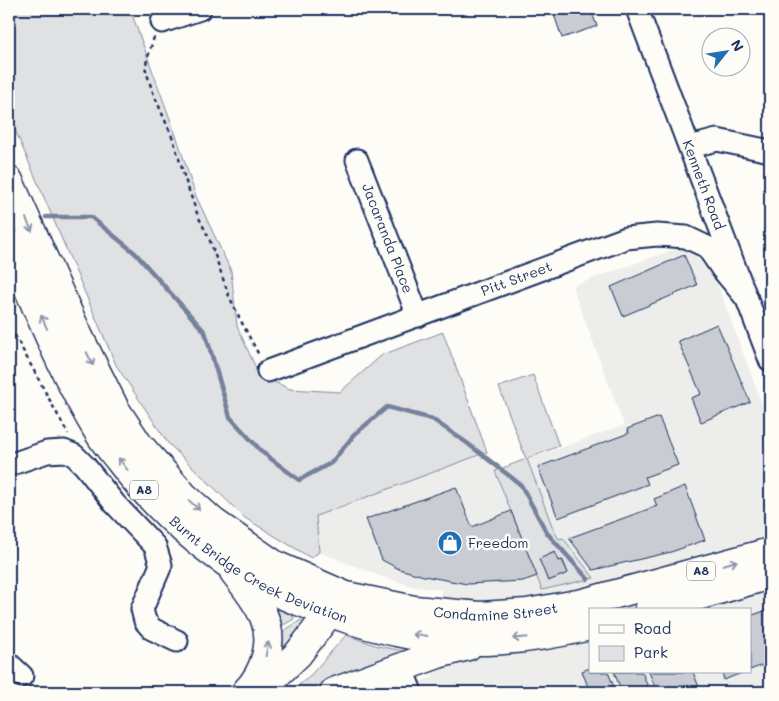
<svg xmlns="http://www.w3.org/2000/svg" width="779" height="701" font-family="Mali,sans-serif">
<rect width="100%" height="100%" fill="#fdfcf7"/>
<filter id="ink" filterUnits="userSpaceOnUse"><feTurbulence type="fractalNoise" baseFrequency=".02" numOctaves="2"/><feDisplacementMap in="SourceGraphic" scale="10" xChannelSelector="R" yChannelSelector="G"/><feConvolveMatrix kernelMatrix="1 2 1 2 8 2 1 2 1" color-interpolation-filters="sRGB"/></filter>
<g filter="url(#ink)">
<!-- built -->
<path fill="#edeeec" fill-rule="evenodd" d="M692 243 706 253 770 426V692H383L432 678 441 590 411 586 380 576 319 552 315 516 487 452 496 471 624 425 572 286ZM590 610H750V672H590Z"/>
<!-- green -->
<g fill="#e0e1e3" stroke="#7e88a0" fill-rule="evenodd">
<polygon points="9,9 130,9 178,141 195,194 231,271 237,326 259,375 290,389 340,392 382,355 443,332 487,452 316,516 319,552 311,558 245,518 168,443 116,365 9,116"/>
<path d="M533 375 559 446 527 459 554 531 559 539 563 538 594 578 542 590 495 471 526 459 499 387ZM555 552 559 561 563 560 568 573 548 581 540 559Z"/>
<polygon points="269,605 293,616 294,619 278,628"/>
<polygon points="301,620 307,625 277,661 276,636"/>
<polygon points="346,635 378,646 408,652 394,663 310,692 290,692 309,677"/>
</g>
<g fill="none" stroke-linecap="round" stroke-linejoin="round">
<!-- stream -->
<polyline stroke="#76819c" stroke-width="4.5" points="46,217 91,217 135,253 205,332 230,417 262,452 299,480 331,463 355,434 387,407 432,419 467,443 521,485 547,533 588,579"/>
</g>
<!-- building -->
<g fill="#c9ccd3" stroke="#1b2f5e">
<polygon points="552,9 593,9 591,10 597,26 562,38"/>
<polygon points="684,255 697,285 623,316 611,287"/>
<polygon points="717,324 750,402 701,422 691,398 701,394 678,341"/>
<polygon points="659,417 678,465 645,477 648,484 558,518 538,467 629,433 627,429"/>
<polygon points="685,486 705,540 671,552 593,570 569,538 657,506 654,499"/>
<polygon points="456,487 472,527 511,511 537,576 523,581 467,584 424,576 399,569 382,560 366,519"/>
<polygon points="555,552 559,561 562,560 568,573 548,581 539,559"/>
<polygon points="770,609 770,662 750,670 750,616"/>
<polygon points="590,668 590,672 608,672 616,692 590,692 582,671"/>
<polygon points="614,672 642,672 650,692 622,692"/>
<polygon points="649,672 693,672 701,692 657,692"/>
<polygon points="722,672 744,672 724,680"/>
</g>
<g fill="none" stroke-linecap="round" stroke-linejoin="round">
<defs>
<g id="minor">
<path id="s1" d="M637 9 770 360"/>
<polyline points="162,22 200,9"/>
<polyline points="690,147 717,140 770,151"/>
<path id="s2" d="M357 160 418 316"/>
<path id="s3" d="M268 371 626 238 657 235 686 237 707 247 722 269 747 299"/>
<polyline points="9,465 47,452 64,451 74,455 85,466 115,504 155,546 161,565 142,609 145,621 152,629 177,641"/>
<polyline points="9,664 22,676"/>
<polyline points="401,667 411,692"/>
</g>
<polyline id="major" points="258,692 298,654 329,613"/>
<g id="highway">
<path id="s4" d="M9 181 79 337 115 409 138 444 184 496 213 522 275 565 346 596 414 610 480 616 527 613 583 603 770 552"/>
<path id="s5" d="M9 244C37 307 63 374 99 433 105 443 113 452 120 461 158 511 205 552 259 583 282 596 306 604 331 613 380 631 434 642 487 641 522 640 556 634 590 626"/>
<path d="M234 572C245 586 257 601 264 617 275 643 264 673 246 692"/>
<polyline points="649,610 770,575"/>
<polyline points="334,692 438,654 468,646"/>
</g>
</defs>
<!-- minor casing -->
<use href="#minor" stroke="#1b2f5e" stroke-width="25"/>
<!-- major casing -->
<use href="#major" stroke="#1b2f5e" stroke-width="31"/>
<!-- highway casing -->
<use href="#highway" stroke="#1b2f5e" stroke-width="31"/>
<!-- path -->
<g stroke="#1b2f5e" stroke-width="2.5" stroke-dasharray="4 4" stroke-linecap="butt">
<polyline points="154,37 145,67 152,90 173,139 186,182 198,216 209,238 229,296 241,321 260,357"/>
<polyline points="9,320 12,330 68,434"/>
</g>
<!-- minor -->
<use href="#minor" stroke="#fdfcf7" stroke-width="21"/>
<!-- major -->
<use href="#major" stroke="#fdfcf7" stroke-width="28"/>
<!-- highway -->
<use href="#highway" stroke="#fdfcf7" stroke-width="28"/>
</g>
<!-- one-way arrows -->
<defs><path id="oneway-shaft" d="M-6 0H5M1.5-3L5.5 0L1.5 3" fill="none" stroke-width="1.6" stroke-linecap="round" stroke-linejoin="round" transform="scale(1.25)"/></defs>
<g stroke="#8c96aa">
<use href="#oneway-shaft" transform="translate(29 225) rotate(66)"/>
<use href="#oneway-shaft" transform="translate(44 322) rotate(-114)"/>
<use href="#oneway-shaft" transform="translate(90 359) rotate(64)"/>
<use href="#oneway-shaft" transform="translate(123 464) rotate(-127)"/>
<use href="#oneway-shaft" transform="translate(194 505) rotate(42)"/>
<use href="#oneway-shaft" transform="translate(730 563) rotate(-16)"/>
<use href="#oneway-shaft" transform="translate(420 635) rotate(-173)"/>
<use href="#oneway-shaft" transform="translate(520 638) rotate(175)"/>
<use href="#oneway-shaft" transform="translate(267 649) rotate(-79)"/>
</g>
</g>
<!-- icons -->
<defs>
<symbol id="shop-disc" viewBox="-11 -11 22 22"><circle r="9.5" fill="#1f6fb2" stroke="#fdfcf7"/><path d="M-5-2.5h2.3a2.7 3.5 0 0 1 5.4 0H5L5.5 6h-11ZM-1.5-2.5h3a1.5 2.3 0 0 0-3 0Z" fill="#fff"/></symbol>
</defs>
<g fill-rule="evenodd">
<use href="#shop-disc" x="436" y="529" width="28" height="28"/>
</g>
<g text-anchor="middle" stroke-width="5" stroke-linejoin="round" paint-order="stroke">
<!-- shield labels -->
<g fill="#fdfcf7" stroke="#5f6c8c" stroke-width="1">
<rect x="130" y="480.5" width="28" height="19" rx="4"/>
<rect x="687" y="561.5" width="28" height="19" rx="4"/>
</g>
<g font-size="12" font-weight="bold" fill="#1b2f5e">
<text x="144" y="494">A8</text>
<text x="701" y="575">A8</text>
</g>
<!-- street labels -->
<g font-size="14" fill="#1b2f5e" stroke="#fdfcf7">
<text dy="5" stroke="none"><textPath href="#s1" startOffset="188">Kenneth Road</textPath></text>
<text dy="5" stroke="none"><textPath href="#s2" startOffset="84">Jacaranda Place</textPath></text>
<text dy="5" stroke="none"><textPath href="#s3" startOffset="265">Pitt Street</textPath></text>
<text dy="5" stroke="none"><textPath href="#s5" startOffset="424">Burnt Bridge Creek Deviation</textPath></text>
<text dy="5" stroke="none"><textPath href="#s4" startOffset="706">Condamine Street</textPath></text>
</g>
<!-- poi labels -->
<g font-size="14" fill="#1b2f5e" stroke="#fdfcf7" text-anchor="start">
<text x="468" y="548">Freedom</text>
</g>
</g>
<!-- margin -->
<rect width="779" height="701" fill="none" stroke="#fdfcf7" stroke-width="30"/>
<rect x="15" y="15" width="749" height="671" fill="none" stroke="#1b2f5e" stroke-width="2" filter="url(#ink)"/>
<!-- legend -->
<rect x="589" y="608" width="162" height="65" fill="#fdfcf7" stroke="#a3aaba"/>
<rect x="599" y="625" width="25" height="8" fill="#fdfcf7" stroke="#a3aaba"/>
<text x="634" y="634" font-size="15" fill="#1b2f5e">Road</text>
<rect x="599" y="646" width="25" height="15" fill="#e0e1e3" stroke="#a3aaba"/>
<text x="634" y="658" font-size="15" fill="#1b2f5e">Park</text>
<!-- north arrow -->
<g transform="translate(726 52) rotate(60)"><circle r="24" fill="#fdfcf7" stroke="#a3aaba"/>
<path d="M0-4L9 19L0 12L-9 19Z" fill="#1f6fb2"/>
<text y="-8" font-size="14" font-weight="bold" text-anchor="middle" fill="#1b2f5e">N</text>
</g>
</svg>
